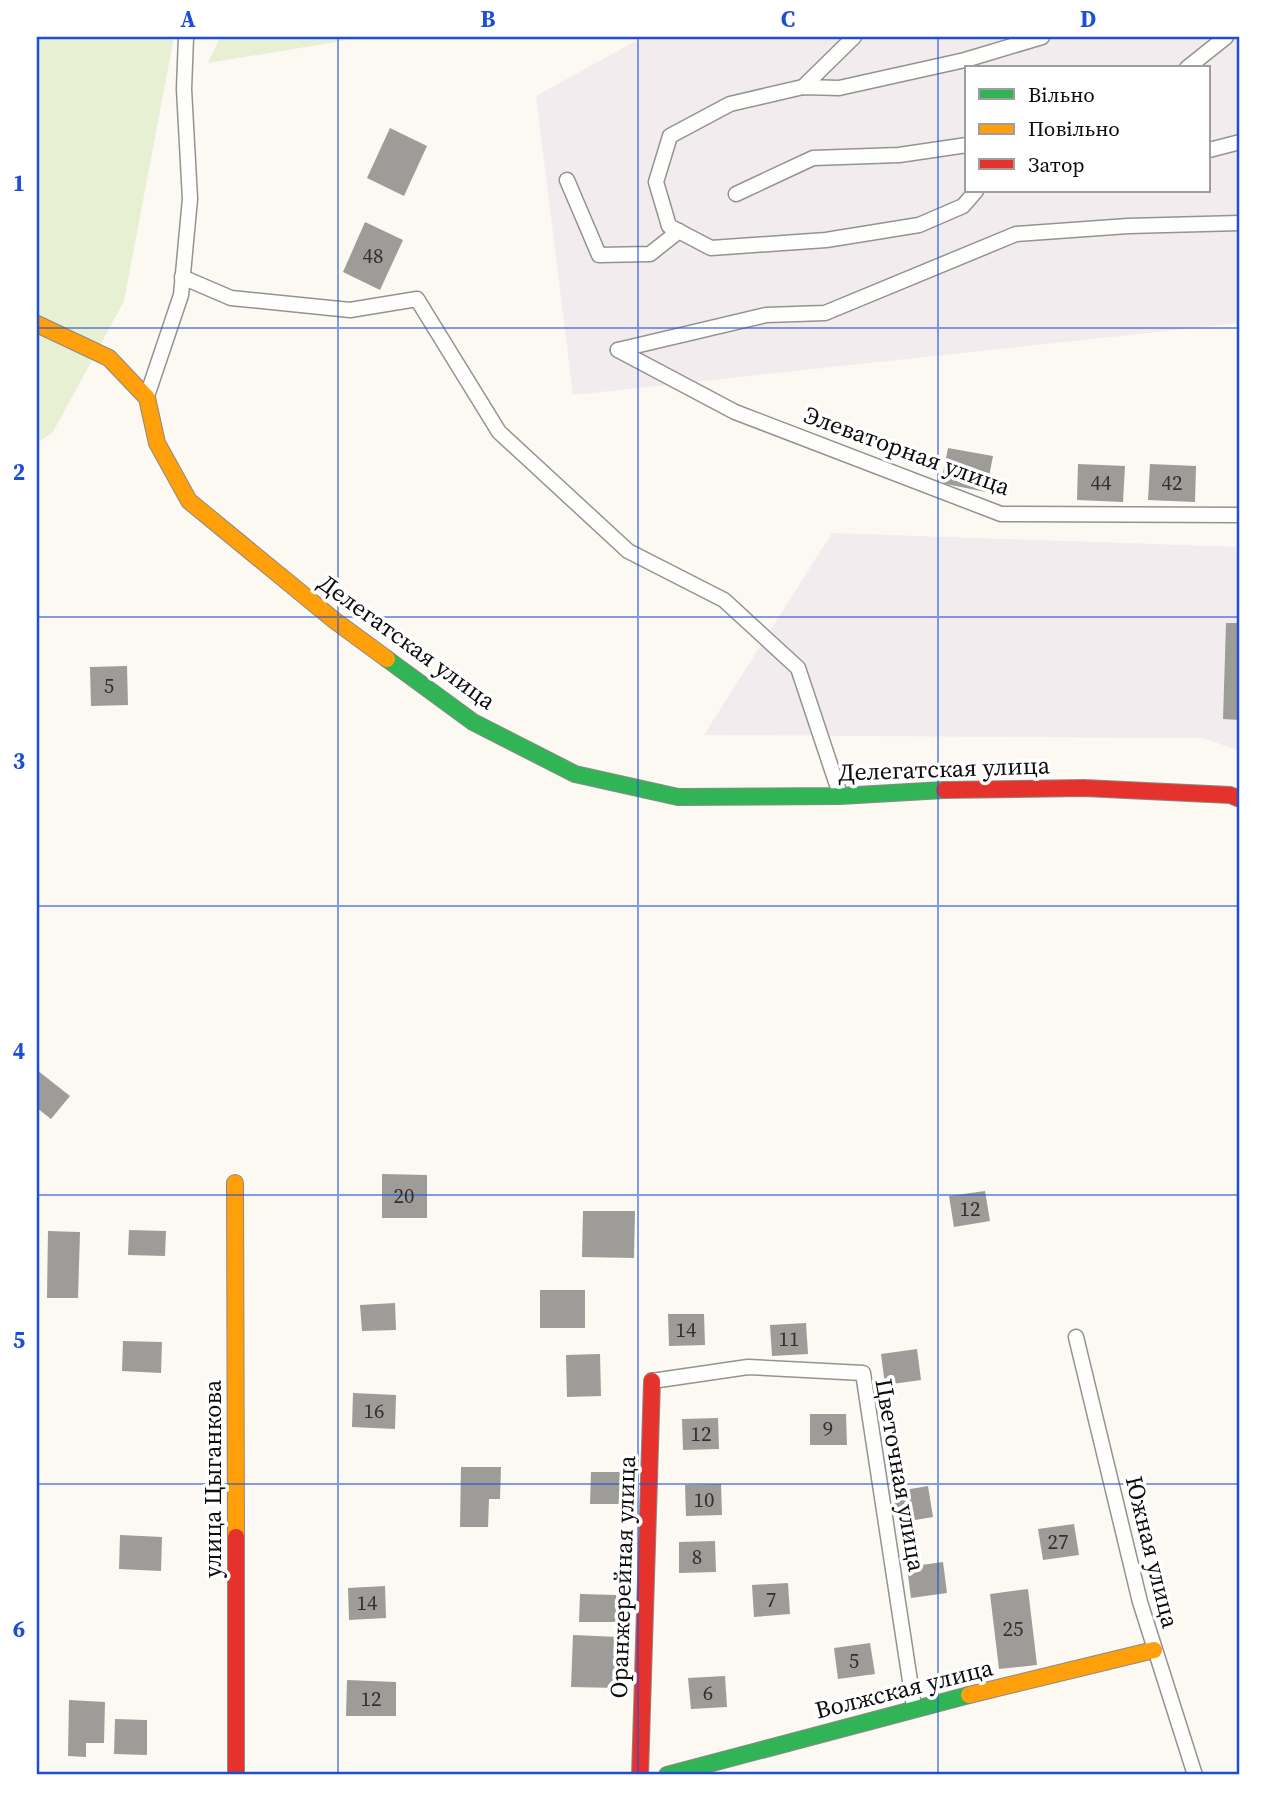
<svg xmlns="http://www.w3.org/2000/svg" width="1277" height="1812" font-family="'Source Serif 4',serif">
<rect width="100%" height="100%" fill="#fbf9f2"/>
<!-- industrial -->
<g fill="#f2ecef" fill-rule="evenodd">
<path d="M643 37H1240V323L573 395 536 96ZM967 68H1209V191H967Z"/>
<polygon points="832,533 1240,547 1240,751 1203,738 704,735"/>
</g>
<!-- green -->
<g fill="#e7f0d3">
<polygon points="37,37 174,37 124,301 53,432 37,443"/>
<polygon points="220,37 365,37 208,63"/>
</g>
<!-- building -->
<g fill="#9e9c98">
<polygon points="390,128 427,146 404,196 367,178"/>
<polygon points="365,222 403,240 380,290 343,272"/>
<polygon points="948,448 993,456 986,492 941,483"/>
<polygon points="1078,464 1125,466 1123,502 1077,500"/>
<polygon points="1150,464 1196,466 1195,502 1148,500"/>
<polygon points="1226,623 1240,623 1240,720 1223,719"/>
<polygon points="127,666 128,705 91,706 90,667"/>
<polygon points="37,1070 70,1096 51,1119 37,1108"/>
<polygon points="382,1174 427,1175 427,1218 382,1218"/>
<polygon points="985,1191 990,1221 954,1227 949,1196"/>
<polygon points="583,1211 635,1211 634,1258 582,1257"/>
<polygon points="129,1230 166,1231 165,1256 128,1255"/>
<polygon points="48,1231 80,1232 78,1298 47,1298"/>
<rect x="540" y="1290" width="45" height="38"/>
<polygon points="395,1303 396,1330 362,1331 360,1305"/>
<polygon points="668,1314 704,1314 705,1345 669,1346"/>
<polygon points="806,1323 808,1354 772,1356 770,1325"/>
<polygon points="123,1341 162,1342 161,1373 122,1371"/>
<polygon points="917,1349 921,1380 885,1385 881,1354"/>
<polygon points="600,1354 601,1396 567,1397 566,1355"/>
<polygon points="353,1393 396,1395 395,1429 352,1427"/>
<polygon points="810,1414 846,1414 847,1445 810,1445"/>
<polygon points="718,1418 719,1449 683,1450 682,1419"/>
<polygon points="461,1467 501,1467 500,1499 489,1499 488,1527 460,1527"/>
<polygon points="591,1472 625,1472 625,1504 590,1504"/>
<polygon points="721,1484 722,1515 686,1516 685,1485"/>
<polygon points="928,1486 933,1517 897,1523 893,1492"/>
<polygon points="1074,1524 1079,1555 1043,1560 1038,1529"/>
<polygon points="120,1535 162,1537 161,1571 119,1569"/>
<polygon points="715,1541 716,1572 679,1573 679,1542"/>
<polygon points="943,1562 947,1593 911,1598 907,1567"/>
<polygon points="788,1583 790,1614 754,1617 752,1585"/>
<polygon points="385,1586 386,1618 349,1620 348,1588"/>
<polygon points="1028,1589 1037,1665 999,1669 990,1594"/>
<polygon points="580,1594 616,1595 616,1622 579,1622"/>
<polygon points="573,1635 619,1637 618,1688 571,1687"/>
<polygon points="870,1643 875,1674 838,1679 834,1648"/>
<polygon points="725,1676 727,1707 691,1709 688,1678"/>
<polygon points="347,1680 396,1682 396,1716 346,1716"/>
<polygon points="69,1700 105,1702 104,1743 86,1743 86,1757 68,1756"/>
<polygon points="115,1719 147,1720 147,1755 114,1754"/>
</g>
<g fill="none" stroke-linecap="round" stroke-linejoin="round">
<defs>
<g id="lane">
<polyline points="1187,68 1226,37"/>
<polyline points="803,87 854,37"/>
<polyline points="1209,150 1240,142"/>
<polyline points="567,180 599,255 650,254 679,231"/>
<polyline points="976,191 963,206 919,225 826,240 711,248 669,226 656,182 670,136 730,104 803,87 839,88 965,60 1042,37"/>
<polyline points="736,194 813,158 899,155 967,145"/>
<polyline points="182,277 231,298 350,310 417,299 499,432 628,551 724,600 798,668 840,794"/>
<polyline points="618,350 735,412 1001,514 1240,515"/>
<polyline points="618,350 766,315 825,313 1016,234 1128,226 1240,223"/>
<polyline points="148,393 181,295 190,199 184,89 186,37"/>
<polyline points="1076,1337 1140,1602 1195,1775"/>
<polyline points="652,1381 748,1367 863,1373 914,1707"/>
</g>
<g id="fast">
<polyline points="387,659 473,722 575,774 678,797 840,796 944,790"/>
<polyline points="667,1775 969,1695"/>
</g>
<g id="slow">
<polyline points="37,324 109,358 147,398 157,443 189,501 334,620 387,659"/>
<polyline points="235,1183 236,1537"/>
<polyline points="969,1695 1154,1650"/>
</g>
<g id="jam">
<polyline points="944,790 1084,788 1230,795 1240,799"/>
<polyline points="236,1537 236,1775"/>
<polyline points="640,1775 652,1381"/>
</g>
</defs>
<!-- lane casing -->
<use href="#lane" stroke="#949390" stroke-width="17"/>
<!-- fast casing -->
<use href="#fast" stroke="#8b8a87" stroke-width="18"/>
<!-- slow casing -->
<use href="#slow" stroke="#8b8a87" stroke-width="18"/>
<!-- jam casing -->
<use href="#jam" stroke="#8b8a87" stroke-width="18"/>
<!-- lane -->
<use href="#lane" stroke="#fefefd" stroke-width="14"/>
<!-- fast -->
<use href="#fast" stroke="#30b455" stroke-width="16"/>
<!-- slow -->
<use href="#slow" stroke="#ff9f0a" stroke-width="16"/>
<!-- jam -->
<use href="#jam" stroke="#e5322d" stroke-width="16"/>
</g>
<!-- grid -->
<path fill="none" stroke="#1d4ed8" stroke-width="2" stroke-opacity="0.55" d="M338 37V1775M638 37V1775M938 37V1775M37 328H1240M37 617H1240M37 906H1240M37 1195H1240M37 1484H1240"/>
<g text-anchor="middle" stroke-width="7" stroke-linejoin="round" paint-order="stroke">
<!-- number labels -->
<g font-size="21" fill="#313130">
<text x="373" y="263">48</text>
<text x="1101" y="490">44</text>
<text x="1172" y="490">42</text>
<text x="109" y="693">5</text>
<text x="404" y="1203">20</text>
<text x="970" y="1216">12</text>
<text x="686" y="1337">14</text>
<text x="789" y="1346">11</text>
<text x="374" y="1418">16</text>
<text x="828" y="1436">9</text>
<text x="701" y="1441">12</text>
<text x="704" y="1507">10</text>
<text x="1058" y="1549">27</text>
<text x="697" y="1564">8</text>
<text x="771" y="1607">7</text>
<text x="367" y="1610">14</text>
<text x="1013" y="1636">25</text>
<text x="854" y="1668">5</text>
<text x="708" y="1700">6</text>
<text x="371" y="1706">12</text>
</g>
<!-- street labels -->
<g font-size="24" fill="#0d0d0d" stroke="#fff">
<text transform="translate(907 451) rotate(20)" y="8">Элеваторная улица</text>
<text transform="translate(407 642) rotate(36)" y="8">Делегатская улица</text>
<text transform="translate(944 769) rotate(-2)" y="8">Делегатская улица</text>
<text transform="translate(900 1475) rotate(80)" y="8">Цветочная улица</text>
<text transform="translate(213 1479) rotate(-90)" y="8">улица Цыганкова</text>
<text transform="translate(1152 1552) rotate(76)" y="8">Южная улица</text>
<text transform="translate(623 1577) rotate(-88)" y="8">Оранжерейная улица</text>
<text transform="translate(904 1689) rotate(-14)" y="8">Волжская улица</text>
</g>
</g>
<!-- border -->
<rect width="1277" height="1812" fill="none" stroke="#ffffff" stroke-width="77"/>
<!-- legend -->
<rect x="965" y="66" width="245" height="126" fill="#ffffff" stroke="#9e9e9e" stroke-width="2"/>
<rect x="979" y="89" width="35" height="10" fill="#30b455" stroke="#9e9e9e" stroke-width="2"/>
<text x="1028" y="102" font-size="21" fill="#0d0d0d">Вільно</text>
<rect x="979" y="124" width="35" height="10" fill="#ff9f0a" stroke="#9e9e9e" stroke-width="2"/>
<text x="1028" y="136" font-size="21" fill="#0d0d0d">Повільно</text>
<rect x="979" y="159" width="35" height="10" fill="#e5322d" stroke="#9e9e9e" stroke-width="2"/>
<text x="1028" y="172" font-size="21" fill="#0d0d0d">Затор</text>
<rect x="38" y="38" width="1200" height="1735" fill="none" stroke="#1d4ed8" stroke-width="2.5"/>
<g font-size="23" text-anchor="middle" font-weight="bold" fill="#1d4ed8">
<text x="188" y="27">A</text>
<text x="488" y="27">B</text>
<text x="788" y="27">C</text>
<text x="1088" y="27">D</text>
<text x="19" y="191">1</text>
<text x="19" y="480">2</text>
<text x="19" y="769">3</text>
<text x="19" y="1059">4</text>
<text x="19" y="1348">5</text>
<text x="19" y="1637">6</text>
</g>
</svg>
